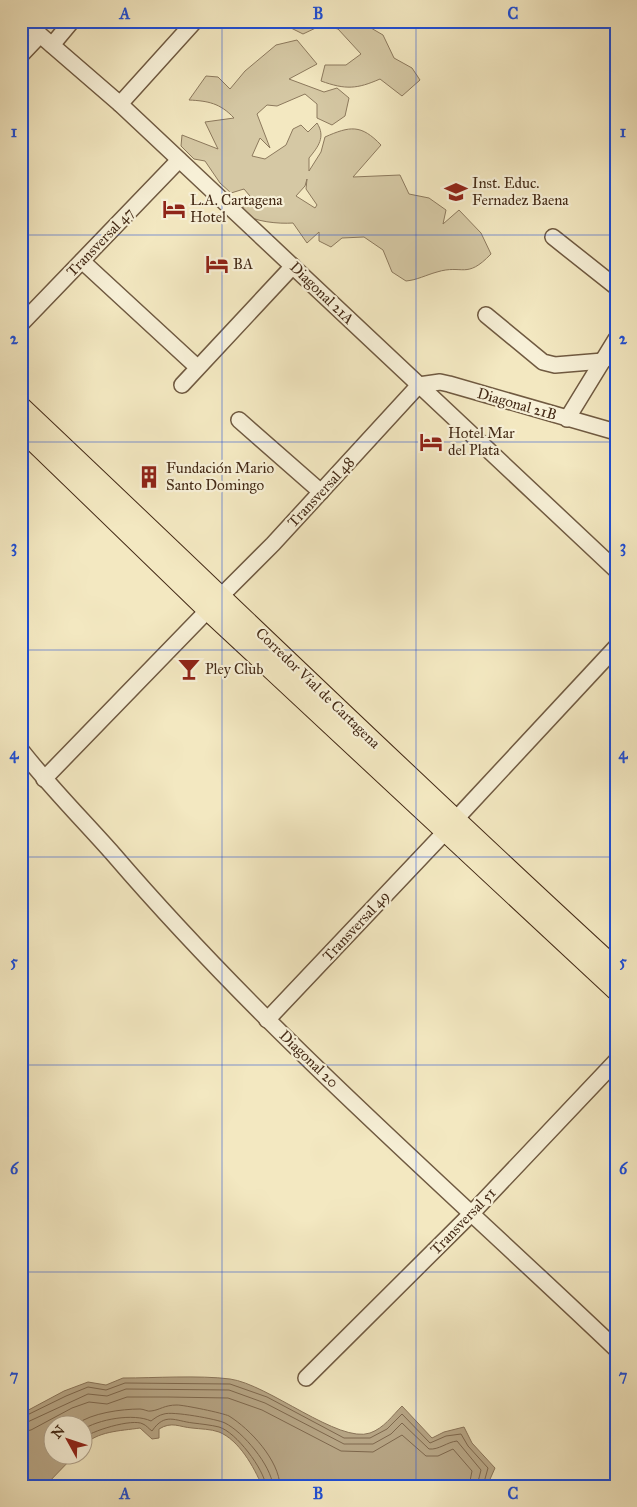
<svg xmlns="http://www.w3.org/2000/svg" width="637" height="1507" font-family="'IM FELL Great Primer',serif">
<rect width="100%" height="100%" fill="#f3e8c1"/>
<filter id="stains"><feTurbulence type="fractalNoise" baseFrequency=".004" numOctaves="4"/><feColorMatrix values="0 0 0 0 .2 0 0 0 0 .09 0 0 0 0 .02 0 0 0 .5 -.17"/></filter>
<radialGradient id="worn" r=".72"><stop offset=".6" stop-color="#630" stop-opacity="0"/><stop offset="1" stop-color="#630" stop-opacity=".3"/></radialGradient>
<!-- green -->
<g fill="#d5c8a4" stroke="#8c795d" fill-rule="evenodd">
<path d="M297 21H359L383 35 394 58 412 68 420 80 402 96 380 79C357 89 346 90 321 81L325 65H346L361 54 338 29 322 25 303 34 291 28Z"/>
<path d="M297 40 317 64 289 79 324 92 337 88 349 98 345 116 332 125 317 118V104L305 94 277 106 267 105 257 114 270 148 260 138 252 156 265 159 286 145 293 129 301 125 308 132 317 123C326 137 318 147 309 158V171L321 152 325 137C350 126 361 124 381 145L353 177 400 175 409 194 429 198 446 210 443 224 459 210 481 233 491 254C466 280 463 264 437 272 426 275 417 280 406 281L392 272 383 250 364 237 342 238 331 247 319 241V232L307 243 293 223C279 224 254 222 243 213V204L255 202 244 189 231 193 220 183 205 161 194 159 181 146 182 135 218 149 205 122 234 118C220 103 208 101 189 100L206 76 218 77 230 89 245 71 276 45ZM307 179 306 189 317 205 315 208 296 196 305 186Z"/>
</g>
<!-- water -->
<path fill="#b8a787" stroke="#8a755a" d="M123 1378C155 1378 199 1375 230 1379 268 1384 339 1444 370 1433 384 1428 392 1416 402 1406L432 1438 444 1432 464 1427 472 1443 495 1468 487 1486H262C254 1467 239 1440 219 1432 211 1429 200 1429 192 1428 179 1427 172 1421 159 1429V1438L152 1439 140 1428C120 1431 97 1431 83 1446L82 1424H52V1454L75 1455 45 1486H21V1414L64 1391 88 1382 106 1385Z"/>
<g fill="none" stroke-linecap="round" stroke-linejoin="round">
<!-- shore -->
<g stroke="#7e684e" stroke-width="1">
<polyline points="21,1418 66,1396 88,1387 106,1390 125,1383 230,1384 267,1397 344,1438 370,1438 387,1429 402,1414 430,1443 446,1436 461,1434 468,1446 488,1468 483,1486"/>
<path d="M77 1424C91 1413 122 1409 140 1409 144 1409 148 1412 151 1411 160 1410 164 1405 177 1405 184 1405 223 1413 229 1416 250 1429 279 1460 280 1486"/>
<path d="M21 1425 88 1394 107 1396 126 1389 229 1390 265 1403 344 1444H373L391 1434 402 1423 429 1449C439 1450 447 1442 457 1441L481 1470 477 1486"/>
<path d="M82 1430C98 1419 134 1413 151 1421 155 1418 159 1415 164 1414 172 1411 217 1419 225 1423 243 1432 271 1465 273 1486"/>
<polyline points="21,1432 31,1430 72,1408 89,1402 107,1404 127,1397 168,1397 228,1398 262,1410 341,1451 373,1452 402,1435 426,1456 438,1456 453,1449 472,1471 469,1486"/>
<path d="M82 1439C90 1431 133 1418 143 1424 146 1425 149 1429 152 1431 165 1412 175 1421 193 1423 201 1424 211 1425 219 1427 236 1432 264 1469 266 1486"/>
</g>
<defs>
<g id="minor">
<polyline points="24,21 120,104 616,570"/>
<polyline points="52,45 72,21"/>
<polyline points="21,55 40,35"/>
<polyline points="120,104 195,21"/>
<polyline points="553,237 616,287"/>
<polyline points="82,261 197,367"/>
<polyline points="486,315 543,362 555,365 603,361"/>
<polyline points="21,324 179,160"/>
<polyline points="182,385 293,266"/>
<polyline points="567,419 616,339"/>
<polyline points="239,420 321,492"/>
<polyline points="221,596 273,544 419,385 440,382 449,384 616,432"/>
<path d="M21 750C50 787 83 820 114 855 267 1033 446 1187 616 1349"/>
<polyline points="44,779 208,610"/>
<polyline points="455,820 616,647"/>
<polyline points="267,1020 445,832"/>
<polyline points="306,1378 472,1213 616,1061"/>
</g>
<g id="major">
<path d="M21 407C219 594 415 785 616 969"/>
<polyline points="21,429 208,610 616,990"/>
</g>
</defs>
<!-- minor casing -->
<use href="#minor" stroke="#705a41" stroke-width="18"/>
<!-- major casing -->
<use href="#major" stroke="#442a16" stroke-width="22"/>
<!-- minor -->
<use href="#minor" stroke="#f7f0d7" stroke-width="15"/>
<!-- major -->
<use href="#major" stroke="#f3e8c1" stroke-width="20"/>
</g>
<!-- grid -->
<path fill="none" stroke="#1d4ed8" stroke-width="1" stroke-opacity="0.55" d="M222 21V1486M416 21V1486M21 235H616M21 442H616M21 650H616M21 857H616M21 1065H616M21 1272H616"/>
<!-- icons -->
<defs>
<symbol id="school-bare" viewBox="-9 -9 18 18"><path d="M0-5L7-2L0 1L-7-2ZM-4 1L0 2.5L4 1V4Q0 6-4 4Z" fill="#8f2418" stroke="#f7f0d7" stroke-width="2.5" paint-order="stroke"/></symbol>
<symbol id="hotel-bare" viewBox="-9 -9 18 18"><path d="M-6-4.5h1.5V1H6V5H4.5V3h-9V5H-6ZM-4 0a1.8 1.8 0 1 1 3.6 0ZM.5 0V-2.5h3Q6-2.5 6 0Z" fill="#8f2418" stroke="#f7f0d7" stroke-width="2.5" paint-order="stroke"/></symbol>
<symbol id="building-bare" viewBox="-9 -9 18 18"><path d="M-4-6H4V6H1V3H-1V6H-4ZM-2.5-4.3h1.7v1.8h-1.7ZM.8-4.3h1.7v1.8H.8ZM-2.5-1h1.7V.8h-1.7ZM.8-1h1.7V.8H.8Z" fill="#8f2418" stroke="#f7f0d7" stroke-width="2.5" paint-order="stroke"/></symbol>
<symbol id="bar-bare" viewBox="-9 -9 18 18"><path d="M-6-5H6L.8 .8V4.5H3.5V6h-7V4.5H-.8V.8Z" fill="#8f2418" stroke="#f7f0d7" stroke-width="2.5" paint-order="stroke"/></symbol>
</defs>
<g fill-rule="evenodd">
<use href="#school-bare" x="440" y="176" width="32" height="32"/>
<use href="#hotel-bare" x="158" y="193" width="32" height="32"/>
<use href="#hotel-bare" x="201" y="248" width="32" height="32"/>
<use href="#hotel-bare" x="415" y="426" width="32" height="32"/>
<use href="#building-bare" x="133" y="461" width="32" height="32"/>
<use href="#bar-bare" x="173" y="653" width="32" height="32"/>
</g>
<g text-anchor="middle" stroke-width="4.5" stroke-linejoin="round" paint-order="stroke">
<!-- poi labels -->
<g font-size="15" fill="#442a16" stroke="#f7f0d7" text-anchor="start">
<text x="472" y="188">Inst. Educ.<tspan x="472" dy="17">Fernadez Baena</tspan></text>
<text x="190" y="205">L.A. Cartagena<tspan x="190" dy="17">Hotel</tspan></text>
<text x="233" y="269">BA</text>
<text x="448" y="438">Hotel Mar<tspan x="448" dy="17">del Plata</tspan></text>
<text x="166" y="473">Fundación Mario<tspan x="166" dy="17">Santo Domingo</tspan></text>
<text x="205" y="674">Pley Club</text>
</g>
<!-- street labels -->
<g font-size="15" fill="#442a16" stroke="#f7f0d7">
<text transform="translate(100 242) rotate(-46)" y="5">Transversal 47</text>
<text transform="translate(322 293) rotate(44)" y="5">Diagonal 21A</text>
<text transform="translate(517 404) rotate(16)" y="5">Diagonal 21B</text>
<text transform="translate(321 492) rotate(-47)" y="5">Transversal 48</text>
<text transform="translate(318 688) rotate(44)" y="5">Corredor Vial de Cartagena</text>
<text transform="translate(356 926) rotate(-47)" y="5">Transversal 49</text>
<text transform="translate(309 1059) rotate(44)" y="5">Diagonal 20</text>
<text transform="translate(463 1221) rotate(-46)" y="5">Transversal 51</text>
</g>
</g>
<!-- margin -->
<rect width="637" height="1507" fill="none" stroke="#f3e8c1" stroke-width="55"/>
<!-- north arrow -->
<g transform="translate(68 1440) rotate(310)"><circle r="24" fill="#f7f0d7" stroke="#afa18a"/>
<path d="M0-4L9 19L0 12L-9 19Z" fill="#8f2418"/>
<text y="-8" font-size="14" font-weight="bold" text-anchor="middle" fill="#442a16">N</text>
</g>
<rect x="28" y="28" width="582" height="1452" fill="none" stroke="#1d4ed8" stroke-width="2"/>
<g font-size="16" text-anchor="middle" font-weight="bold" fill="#1d4ed8">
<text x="125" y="19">A</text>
<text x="318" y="19">B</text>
<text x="513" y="19">C</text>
<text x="14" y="137">1</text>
<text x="623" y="137">1</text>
<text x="14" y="344">2</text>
<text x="623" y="344">2</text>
<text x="14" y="552">3</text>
<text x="623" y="552">3</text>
<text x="14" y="759">4</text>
<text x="623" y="759">4</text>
<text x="14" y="967">5</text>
<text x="623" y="967">5</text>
<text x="14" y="1174">6</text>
<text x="623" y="1174">6</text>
<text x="14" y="1381">7</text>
<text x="623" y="1381">7</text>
<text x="125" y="1499">A</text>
<text x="318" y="1499">B</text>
<text x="513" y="1499">C</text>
</g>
<rect width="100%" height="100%" filter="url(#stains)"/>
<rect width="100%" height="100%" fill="url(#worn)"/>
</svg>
